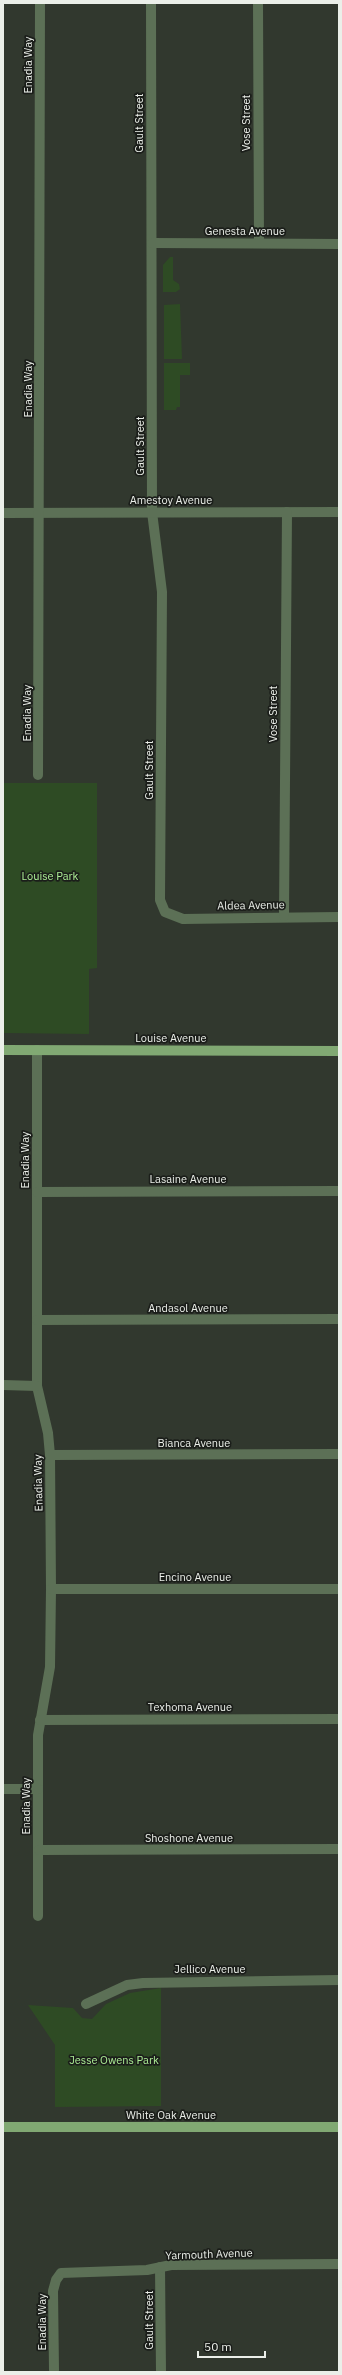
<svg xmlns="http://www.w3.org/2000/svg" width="342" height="2375" font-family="'IBM Plex Sans',sans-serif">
<rect width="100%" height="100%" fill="#31382e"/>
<!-- green -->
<g fill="#2e4b24">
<polygon points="170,257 173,257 173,280 179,284 180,289 176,292 163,292 163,265"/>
<polygon points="180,304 182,359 164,359 164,305"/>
<polygon points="164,363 190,363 190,375 180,375 180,407 177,407 176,410 164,410"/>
<polygon points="3,783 97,783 97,968 89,969 89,1034 3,1033"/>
<polygon points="161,1988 161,2106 55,2107 55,2045 28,2005 73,2008 82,2018 92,2019 106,2004 130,1993"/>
</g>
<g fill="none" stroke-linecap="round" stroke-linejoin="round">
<!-- minor -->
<g stroke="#5c7056" stroke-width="10">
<polyline points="151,3 152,512 162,592 160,900 165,912 183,919 339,917"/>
<polyline points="258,3 259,243"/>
<polyline points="152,243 339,244"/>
<polyline points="3,513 339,512"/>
<polyline points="38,775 40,3"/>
<polyline points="284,916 287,512"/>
<polyline points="37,1050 37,1386 48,1433 50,1455 51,1589 50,1667 38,1735 38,1916"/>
<polyline points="37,1192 339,1191"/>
<polyline points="37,1320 339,1319"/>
<polyline points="3,1385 37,1386"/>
<polyline points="50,1455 339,1454"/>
<polyline points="51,1589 339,1589"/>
<polyline points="40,1720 339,1719"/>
<polyline points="3,1789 38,1789"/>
<polyline points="39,1850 339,1849"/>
<polyline points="86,2004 127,1985 143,1983 339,1980"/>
<polyline points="160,2267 161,2372"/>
<polyline points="54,2370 53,2291 56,2280 61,2273 147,2270 171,2265 339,2264"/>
</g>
<!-- major -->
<g stroke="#81a973" stroke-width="10">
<polyline points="3,1050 339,1051"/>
<polyline points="3,2127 339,2127"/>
</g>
</g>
<g text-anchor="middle" stroke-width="3.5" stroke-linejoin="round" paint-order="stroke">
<!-- street labels -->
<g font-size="11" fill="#ebefe9" stroke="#1b1e1a">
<text transform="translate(28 65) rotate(-90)" y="4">Enadia Way</text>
<text transform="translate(139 123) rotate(-90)" y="4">Gault Street</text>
<text transform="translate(246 123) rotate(-90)" y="4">Vose Street</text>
<text x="245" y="235">Genesta Avenue</text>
<text transform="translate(28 389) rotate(-90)" y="4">Enadia Way</text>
<text transform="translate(140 446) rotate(-90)" y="4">Gault Street</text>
<text x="171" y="504">Amestoy Avenue</text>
<text transform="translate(27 713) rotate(-90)" y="4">Enadia Way</text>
<text transform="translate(273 714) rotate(-90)" y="4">Vose Street</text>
<text transform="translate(149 770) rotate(-90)" y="4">Gault Street</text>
<text transform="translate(251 905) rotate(-1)" y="4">Aldea Avenue</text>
<text x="171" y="1042">Louise Avenue</text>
<text transform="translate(25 1160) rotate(-90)" y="4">Enadia Way</text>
<text x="188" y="1183">Lasaine Avenue</text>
<text x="188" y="1312">Andasol Avenue</text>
<text x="194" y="1447">Bianca Avenue</text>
<text transform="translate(38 1483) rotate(-91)" y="4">Enadia Way</text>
<text x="195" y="1581">Encino Avenue</text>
<text x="190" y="1711">Texhoma Avenue</text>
<text transform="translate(26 1806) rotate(-90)" y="4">Enadia Way</text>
<text x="189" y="1842">Shoshone Avenue</text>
<text x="210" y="1973">Jellico Avenue</text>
<text x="171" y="2119">White Oak Avenue</text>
<text transform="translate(209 2254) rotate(-2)" y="4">Yarmouth Avenue</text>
<text transform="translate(149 2320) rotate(-90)" y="4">Gault Street</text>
<text transform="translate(42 2322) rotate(-90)" y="4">Enadia Way</text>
</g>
<!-- park labels -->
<g font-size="11" fill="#adee96" stroke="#1b1e1a">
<text x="50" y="880">Louise Park</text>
<text x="114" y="2064">Jesse Owens Park</text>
</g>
</g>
<!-- border -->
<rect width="342" height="2375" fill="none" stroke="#ebefe9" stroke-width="8"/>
<!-- scale -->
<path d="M198 2351v6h67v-6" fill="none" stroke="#ebefe9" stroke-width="2"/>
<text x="204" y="2351" font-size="12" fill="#ebefe9" stroke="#1b1e1a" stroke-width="3" paint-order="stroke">50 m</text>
</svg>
